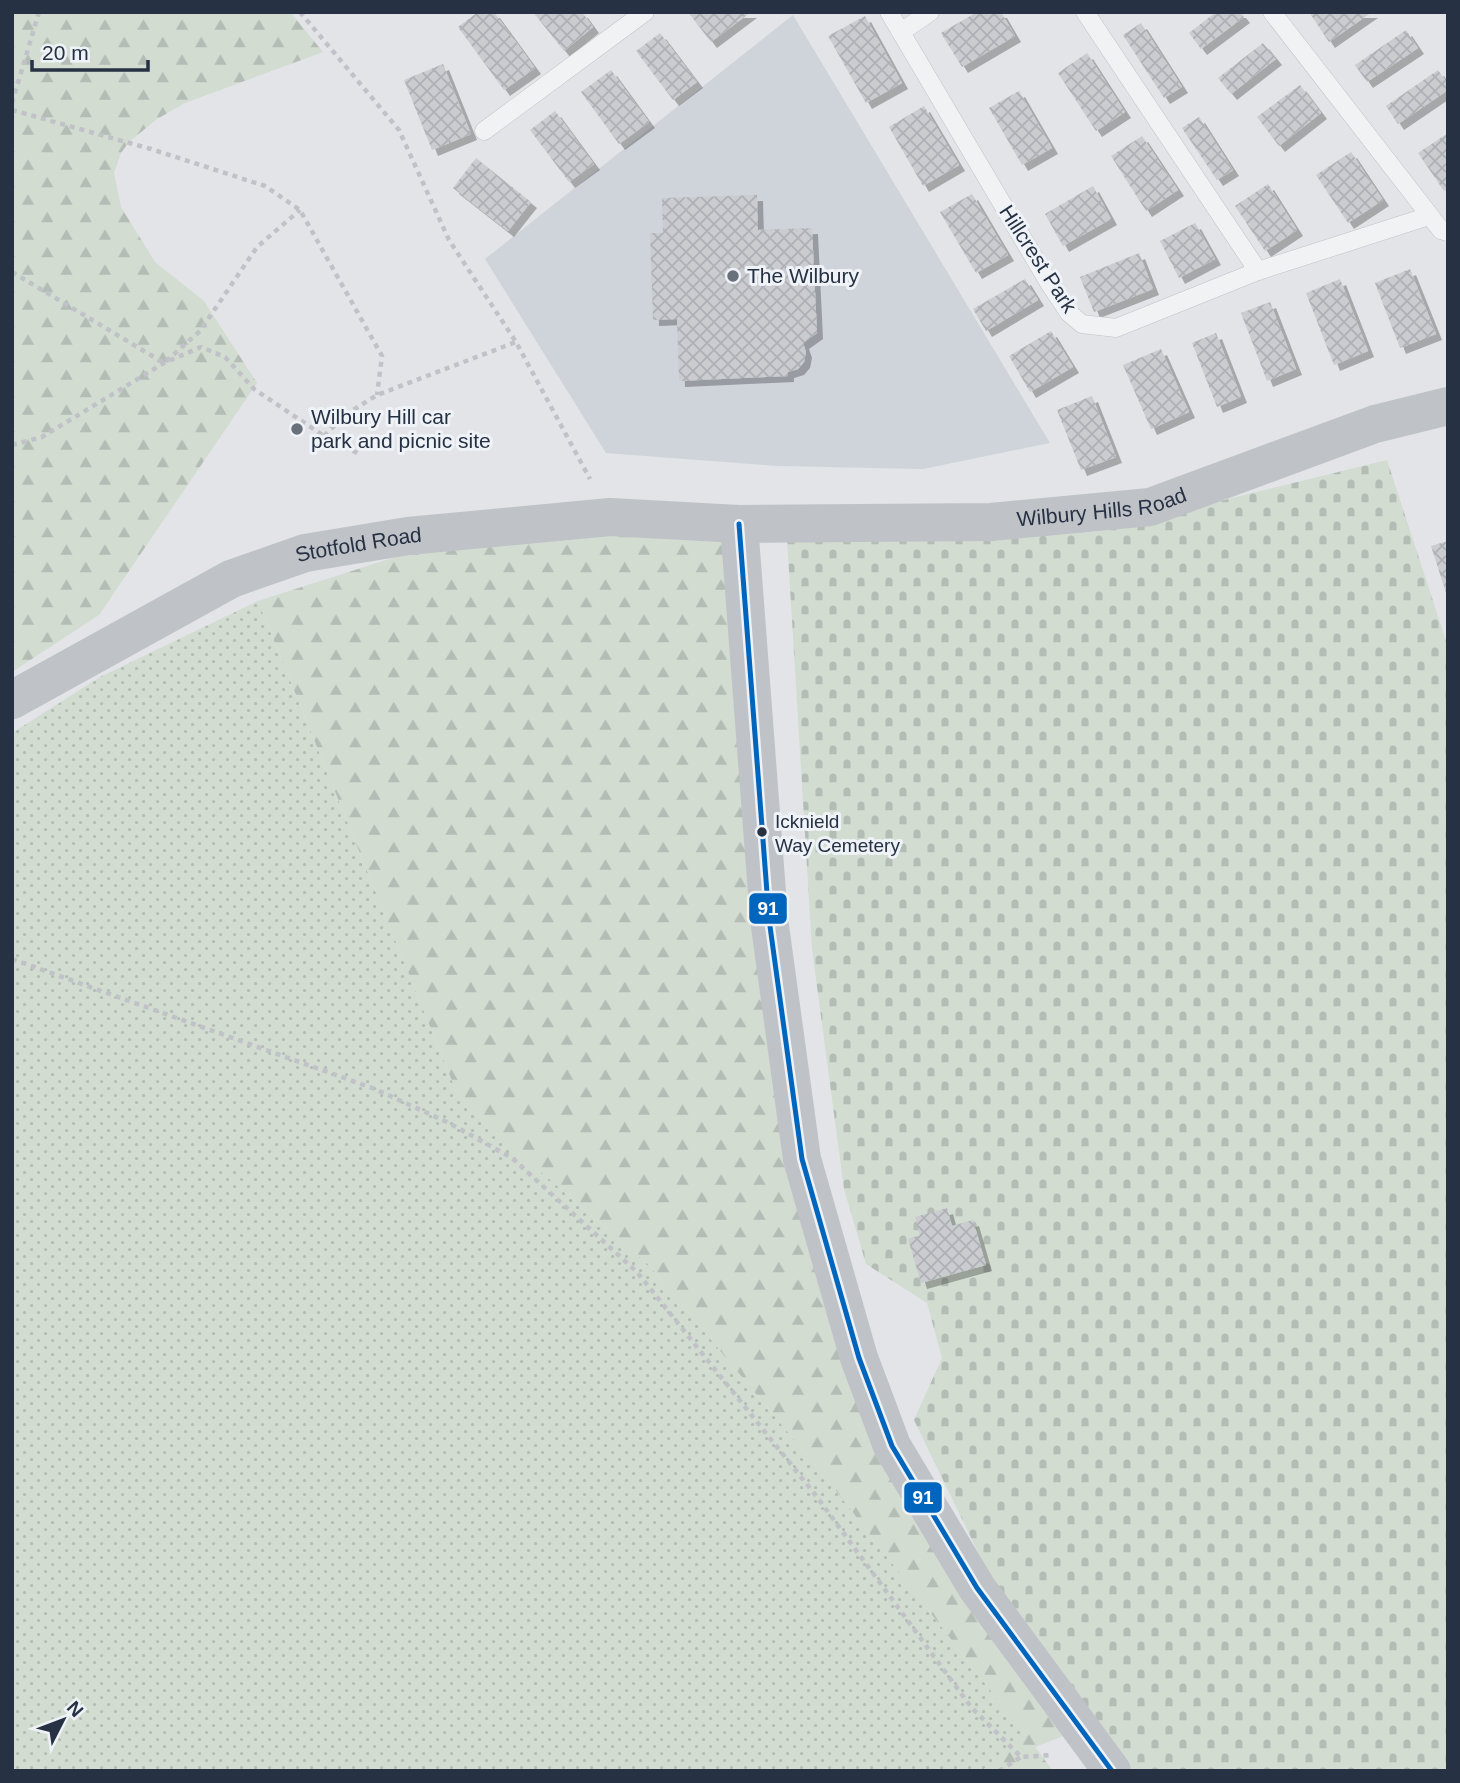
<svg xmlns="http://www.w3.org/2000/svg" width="1460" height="1783" font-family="Helvetica,sans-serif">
<defs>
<pattern id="grass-dots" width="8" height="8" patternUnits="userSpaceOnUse" patternTransform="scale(1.75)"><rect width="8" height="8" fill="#d2dcd1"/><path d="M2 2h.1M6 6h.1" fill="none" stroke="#b4bdb5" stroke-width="1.8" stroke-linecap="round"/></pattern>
<pattern id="forest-firs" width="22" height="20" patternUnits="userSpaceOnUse" patternTransform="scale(1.75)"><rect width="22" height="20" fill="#d2dcd1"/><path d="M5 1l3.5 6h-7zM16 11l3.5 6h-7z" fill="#b4bdb5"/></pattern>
<pattern id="cemetery-stones" width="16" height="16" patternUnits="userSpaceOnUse" patternTransform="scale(1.75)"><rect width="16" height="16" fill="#d2dcd1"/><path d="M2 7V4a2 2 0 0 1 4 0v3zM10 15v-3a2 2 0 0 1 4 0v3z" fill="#b4bdb5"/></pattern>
<pattern id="building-cross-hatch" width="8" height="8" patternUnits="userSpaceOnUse" patternTransform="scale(1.75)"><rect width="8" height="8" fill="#caccd0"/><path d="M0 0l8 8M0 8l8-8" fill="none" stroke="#adb0b4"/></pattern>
<filter id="shadow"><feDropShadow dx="6" dy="6" stdDeviation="0" flood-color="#0004"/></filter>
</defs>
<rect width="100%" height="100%" fill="#e2e4e7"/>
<!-- built -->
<polygon fill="#cfd4db" points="793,15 1050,443 923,469 777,466 606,453 485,259"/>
<!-- grass -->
<polygon fill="url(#grass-dots)" points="258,601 461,1103 649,1265 830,1483 1053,1771 12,1771 12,733 100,677"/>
<!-- forest -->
<g fill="url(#forest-firs)">
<polygon points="12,12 290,12 323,52 185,103 157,119 129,142 121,153 114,173 121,207 155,262 204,301 257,383 99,615 12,672"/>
<polygon points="612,527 733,536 848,1363 1071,1733 1035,1747 1053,1771 981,1771 1026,1736 830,1483 649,1265 461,1103 258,601 411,552"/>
</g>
<!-- cemetery -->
<polygon fill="url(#cemetery-stones)" points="1387,460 1448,647 1448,1771 1133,1771 992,1581 914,1420 942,1358 927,1303 866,1264 844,1189 812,949 787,538 1155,517"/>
<!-- building -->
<g fill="url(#building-cross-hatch)" filter="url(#shadow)">
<polygon points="478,12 494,12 535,68 504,90 458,27"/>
<polygon points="533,12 582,12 593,27 564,51"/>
<polygon points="688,12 751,12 711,42"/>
<polygon points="977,12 1001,12 1015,36 962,67 941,33"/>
<polygon points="1216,12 1240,12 1244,17 1201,49 1189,33"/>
<polygon points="1309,12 1372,12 1329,42"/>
<polygon points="865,16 902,83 866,103 828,36"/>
<polygon points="1141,23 1182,87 1164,98 1123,35"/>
<polygon points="1406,30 1418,48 1367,82 1355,65"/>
<polygon points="660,33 697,82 673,100 636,51"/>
<polygon points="1263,43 1276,59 1231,94 1218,78"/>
<polygon points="1087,53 1125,112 1096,131 1058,73"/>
<polygon points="443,64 471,134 432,150 404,80"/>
<polygon points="611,70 649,122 619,144 581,92"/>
<polygon points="1438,70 1448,84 1448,90 1398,124 1386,106"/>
<polygon points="1300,85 1321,113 1279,146 1257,117"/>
<polygon points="1019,91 1052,148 1022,165 989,108"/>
<polygon points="924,106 959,165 923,186 889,127"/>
<polygon points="555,111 594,164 569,182 530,130"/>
<polygon points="1199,117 1233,170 1217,180 1182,128"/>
<polygon points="1448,133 1448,188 1444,191 1418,153"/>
<polygon points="1142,136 1178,190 1146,211 1111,156"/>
<polygon points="1351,152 1383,200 1348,223 1316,175"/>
<polygon points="476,158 531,202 508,231 453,188"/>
<polygon points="1268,184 1297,230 1265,251 1235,206"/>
<polygon points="1093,186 1111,219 1063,246 1045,214"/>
<polygon points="972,194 1008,255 976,273 940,212"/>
<polygon points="757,195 758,230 812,228 817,333 803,343 806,352 804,362 798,369 788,372 788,376 679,381 677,319 653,320 650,233 663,233 662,198"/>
<polygon points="1195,223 1215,259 1179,278 1160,241"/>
<polygon points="1139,253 1153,289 1094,312 1080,277"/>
<polygon points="1410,269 1436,334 1400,348 1375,283"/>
<polygon points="1025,279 1038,300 986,331 973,309"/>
<polygon points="1340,279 1368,351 1334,365 1306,293"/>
<polygon points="1270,302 1296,369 1267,381 1241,313"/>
<polygon points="1051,331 1073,367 1030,392 1009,356"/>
<polygon points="1216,333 1241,397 1217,407 1192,343"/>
<polygon points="1161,349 1189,412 1151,429 1123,365"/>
<polygon points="1092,396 1116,457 1081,470 1057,410"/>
<polygon points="1448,541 1448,595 1447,596 1431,546"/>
<polygon points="947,1208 952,1226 973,1220 986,1265 921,1283 908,1239 920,1235 915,1217"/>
</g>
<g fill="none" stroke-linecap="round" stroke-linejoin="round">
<defs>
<g id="lane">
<polyline points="889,12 1049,283 1069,313 1082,324 1116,328 1258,271 1429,216"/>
<polyline points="1085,12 1258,271"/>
<polyline points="1272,12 1441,230 1448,232"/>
<polyline points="901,32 930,12"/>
<polyline points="484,131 645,12"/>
</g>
</defs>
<!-- lane casing -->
<use href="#lane" stroke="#c0c2c5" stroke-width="19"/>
<!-- path -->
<g stroke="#c0c2c7" stroke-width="4.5" stroke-dasharray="5 5" stroke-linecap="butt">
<polyline points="300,12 399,130 449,240 516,342 590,479"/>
<polyline points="12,103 39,12"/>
<polyline points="12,110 151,149 265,186 300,210 382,356 377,395"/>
<polyline points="12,272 164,363 200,331 257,247 300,210"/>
<polyline points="324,436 345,415 377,395 516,342"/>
<polyline points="12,445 42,437 164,363 201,347 225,357 254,389 324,436 361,455"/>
<polyline points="12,959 375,1089 449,1123 512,1158 637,1272 817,1497 971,1707 1021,1757 1053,1755"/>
<polyline points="999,1771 1021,1757"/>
</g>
<!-- lane -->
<use href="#lane" stroke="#f1f2f4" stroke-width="18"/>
<!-- secondary -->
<g stroke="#bfc2c7" stroke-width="38">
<polyline points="739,524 769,919 802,1159 859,1358 892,1446 977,1588 1112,1771"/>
<path id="s1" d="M12 700 231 579 305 553 408 536 610 517 739 524 991 522 1150 507 1375 424 1448 406"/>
</g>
<defs>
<polyline id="bus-1" points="739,524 769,919 802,1159 859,1358 892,1446 977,1588 1112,1771"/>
</defs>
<!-- bus-1 casing -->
<use href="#bus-1" stroke="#eff3f7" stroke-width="10"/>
<!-- bus-1 -->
<use href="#bus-1" stroke="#0065bd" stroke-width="5"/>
</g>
<!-- markers -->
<g fill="#68707c" stroke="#eff3f7" stroke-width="2.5">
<circle cx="733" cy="276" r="7"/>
<circle cx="297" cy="429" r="7"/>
</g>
<circle fill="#263143" stroke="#eff3f7" stroke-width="2.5" cx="762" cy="832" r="6"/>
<g text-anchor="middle" stroke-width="6" stroke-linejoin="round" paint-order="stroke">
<!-- bus labels -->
<g font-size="19" fill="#263143" stroke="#eff3f7" text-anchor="start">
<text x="775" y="828">Icknield<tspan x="775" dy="24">Way Cemetery</tspan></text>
</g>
<!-- street labels -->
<g font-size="21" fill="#263143" stroke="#eff3f7">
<text transform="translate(1038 259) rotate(57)" y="7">Hillcrest Park</text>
<text dy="7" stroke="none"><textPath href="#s1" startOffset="1129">Wilbury Hills Road</textPath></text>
<text dy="7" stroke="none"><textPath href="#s1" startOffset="383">Stotfold Road</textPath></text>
</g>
<!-- poi labels -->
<g font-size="21" fill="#263143" stroke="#eff3f7" text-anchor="start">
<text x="747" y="283">The Wilbury</text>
<text x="311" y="424">Wilbury Hill car<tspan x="311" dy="24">park and picnic site</tspan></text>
</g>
</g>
<g stroke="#eff3f7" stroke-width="2.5">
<rect x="748" y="892" width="40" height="33" rx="7" fill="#0065bd"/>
<rect x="903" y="1481" width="40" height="33" rx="7" fill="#0065bd"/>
</g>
<g font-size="19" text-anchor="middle" font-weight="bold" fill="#fff">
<text x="768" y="915">91</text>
<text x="923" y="1504">91</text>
</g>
<!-- border -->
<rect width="1460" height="1783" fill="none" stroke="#263143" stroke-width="28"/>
<!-- north arrow -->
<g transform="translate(63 1720) rotate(48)" stroke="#eff3f7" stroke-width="5" paint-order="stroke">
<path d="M0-5L12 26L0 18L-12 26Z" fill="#263143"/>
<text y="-10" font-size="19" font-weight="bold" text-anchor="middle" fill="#263143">N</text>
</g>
<!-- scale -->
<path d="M32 60v10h116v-10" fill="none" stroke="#263143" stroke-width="3.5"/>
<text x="42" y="60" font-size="21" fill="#263143" stroke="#eff3f7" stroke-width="5" paint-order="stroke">20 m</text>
</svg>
